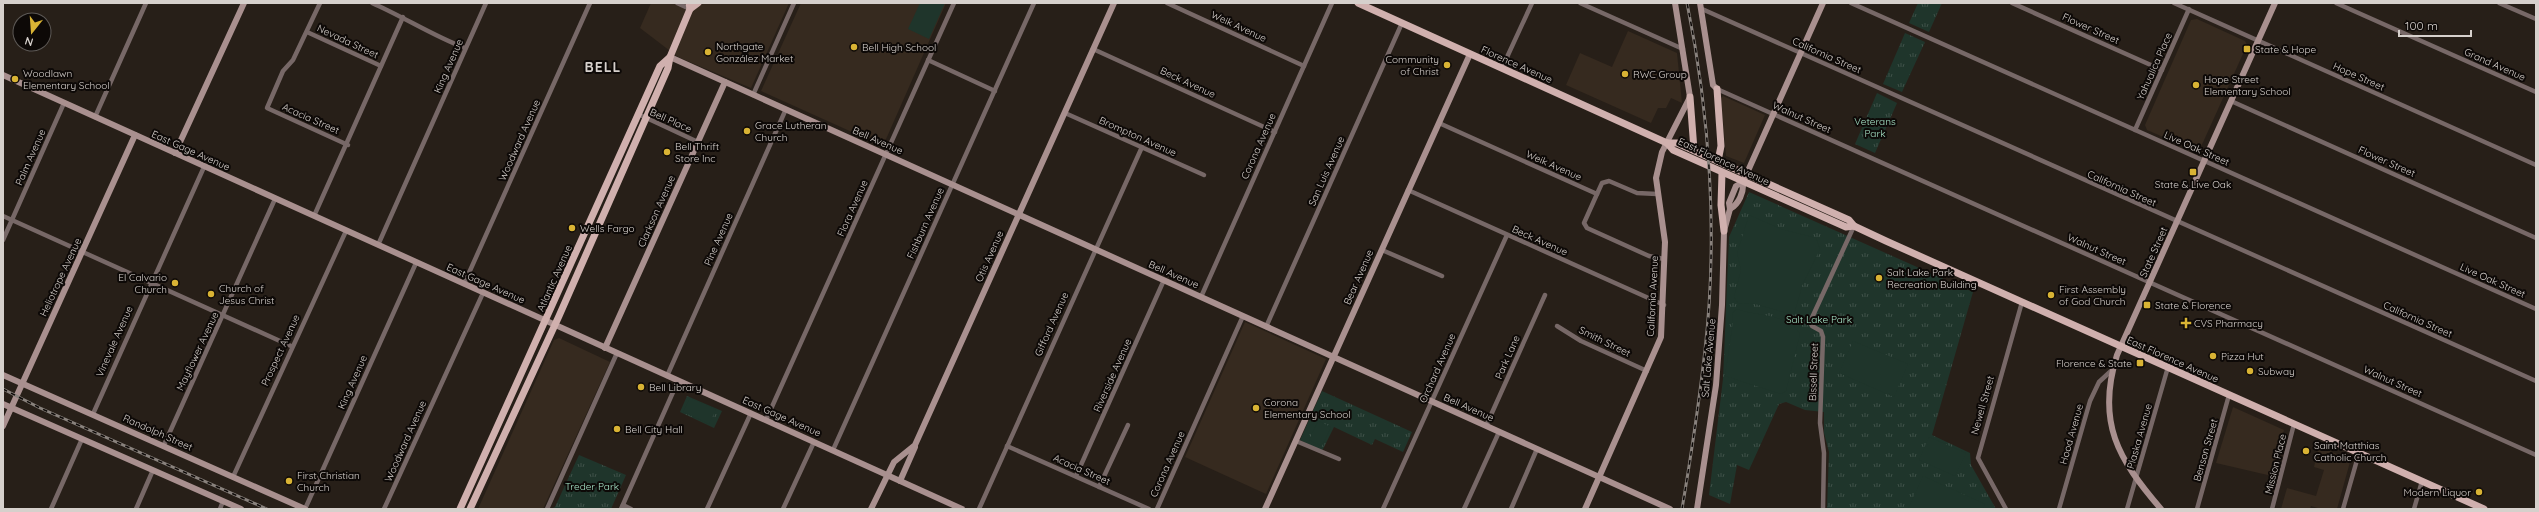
<svg xmlns="http://www.w3.org/2000/svg" width="2539" height="512" font-family="Quicksand,sans-serif">
<defs>
<pattern id="park-tufts" width="24" height="20" patternUnits="userSpaceOnUse"><rect width="24" height="20" fill="#1f352b"/><path d="M3 7l-1-3M5 7V3M7 7l1-3M15 17l-1-3M17 17v-4M19 17l1-3" fill="none" stroke="#3f5149"/></pattern>
</defs>
<rect width="100%" height="100%" fill="#271f18"/>
<!-- built -->
<g fill="#362a1f">
<polygon points="651,3 789,3 751,88 678,57 640,28"/>
<polygon points="801,3 946,3 883,146 761,91"/>
<polygon points="2197,19 2245,41 2247,45 2200,149 2196,151 2147,130 2145,125 2191,20"/>
<polygon points="1628,31 1677,53 1682,103 1671,98 1666,108 1658,108 1651,123 1566,85 1580,53 1612,67"/>
<polygon points="1723,96 1765,115 1744,163 1726,156 1721,98"/>
<polygon points="1245,322 1326,359 1266,494 1185,457"/>
<polygon points="559,338 610,362 543,509 478,509 554,340"/>
<polygon points="2233,407 2284,430 2272,476 2216,463"/>
<polygon points="2319,446 2348,459 2350,462 2337,509 2321,509 2311,506 2310,509 2281,509 2287,488 2316,496 2324,470 2314,467"/>
</g>
<!-- park -->
<g fill="url(#park-tufts)">
<polygon points="1918,3 1942,3 1929,32 1909,23"/>
<polygon points="1905,33 1925,42 1902,92 1883,84"/>
<polygon points="1877,93 1897,103 1875,153 1855,144"/>
<polygon points="1749,192 1973,292 1932,435 1970,453 1971,465 1996,509 1827,509 1829,452 1824,433 1824,412 1805,410 1786,402 1779,404 1749,470 1737,465 1730,504 1709,495 1723,379 1729,237"/>
<polygon points="1322,391 1412,432 1403,452 1375,439 1372,445 1334,427 1322,451 1300,440"/>
<polygon points="687,396 722,411 714,428 680,412"/>
<polygon points="579,455 626,475 611,509 551,509 555,507"/>
</g>
<!-- pitch -->
<g fill="#1f352b">
<polygon points="920,3 945,3 929,39 908,29"/>
<polygon points="1749,215 1781,229 1816,238 1820,249 1802,286 1794,315 1755,304 1738,303 1734,297 1741,270 1737,253"/>
<path d="M1737 309C1759 317 1787 313 1800 334L1786 391 1781 394 1725 376 1733 322 1732 313Z"/>
<polygon points="1853,341 1908,364 1894,397 1839,373"/>
<polygon points="690,398 716,409 709,424 683,412"/>
<polygon points="1318,421 1331,427 1322,446 1309,440"/>
<polygon points="1929,437 1966,453 1955,476 1919,460"/>
<polygon points="1923,476 1985,504 1983,509 1908,509"/>
</g>
<g fill="none" stroke-linecap="round" stroke-linejoin="round">
<!-- street -->
<g stroke="#776867" stroke-width="4.5">
<polyline points="320,3 293,60 283,71 267,108 348,145"/>
<path d="M372 3C404 17 433 36 465 48"/>
<polyline points="677,3 690,9"/>
<polyline points="1167,3 1304,66"/>
<polyline points="1580,3 1683,49"/>
<polyline points="1851,3 2536,309"/>
<polyline points="2012,3 2162,70"/>
<polyline points="2174,3 2536,165"/>
<polyline points="2336,3 2536,92"/>
<polyline points="2499,3 2536,19"/>
<polyline points="1702,9 2536,381"/>
<polyline points="307,32 381,66"/>
<polyline points="1093,49 1275,132"/>
<polyline points="928,60 995,91"/>
<polyline points="1502,68 1532,3"/>
<polyline points="1717,89 2536,455"/>
<polyline points="753,95 794,3"/>
<polyline points="2231,101 2536,238"/>
<polyline points="1065,113 1204,175"/>
<polyline points="638,114 698,142"/>
<polyline points="95,117 146,3"/>
<polyline points="1439,123 1597,194 1602,183 1609,181 1637,193 1657,194"/>
<polyline points="2135,130 2189,9"/>
<polyline points="1408,190 1664,305"/>
<polyline points="1597,194 1584,223 1587,228 1649,256 1664,259"/>
<polyline points="3,216 291,346"/>
<polyline points="314,216 403,17"/>
<polyline points="3,240 64,103"/>
<polyline points="378,245 486,3"/>
<polyline points="1382,250 1442,276"/>
<polyline points="464,284 590,3"/>
<polyline points="1201,297 1332,3"/>
<polyline points="1557,326 1581,341 1647,371"/>
<polyline points="1266,327 1402,23"/>
<polyline points="667,376 786,109"/>
<polyline points="93,414 204,167"/>
<polyline points="766,420 954,3"/>
<polyline points="1486,426 1545,295"/>
<polyline points="1296,441 1339,459"/>
<polyline points="164,445 275,199"/>
<polyline points="1007,446 1149,509"/>
<polyline points="833,450 1034,3"/>
<polyline points="1076,476 1164,280"/>
<polyline points="233,477 346,231"/>
<polyline points="1099,487 1128,425"/>
<polyline points="623,505 631,509"/>
<polyline points="51,509 82,439"/>
<polyline points="136,509 153,470"/>
<polyline points="220,509 223,501"/>
<polyline points="305,509 416,263"/>
<polyline points="384,509 483,293"/>
<polyline points="547,509 617,353"/>
<polyline points="621,509 678,381"/>
<polyline points="707,509 751,413"/>
<polyline points="783,509 814,442"/>
<polyline points="979,509 1142,147"/>
<polyline points="1157,509 1243,316"/>
<polyline points="1383,509 1507,235"/>
<polyline points="1464,509 1499,432"/>
<polyline points="1511,509 1537,449"/>
<polyline points="1823,509 1824,453 1820,423 1823,337 1821,331 1812,326 1810,322 1854,226"/>
<polyline points="2006,509 1978,458 2022,302"/>
<polyline points="2059,509 2090,401 2099,382 2112,370"/>
<polyline points="2127,509 2168,367"/>
<polyline points="2197,509 2229,395"/>
<polyline points="2272,509 2294,424"/>
<polyline points="2343,509 2359,453"/>
<polyline points="2414,509 2422,481"/>
</g>
<!-- secondary -->
<g stroke="#a9908f" stroke-width="6">
<polyline points="1700,3 1713,85 1717,89"/>
<polyline points="670,57 1670,509"/>
<polyline points="3,75 962,509"/>
<polyline points="175,153 244,3"/>
<path d="M1730 209C1739 204 1744 192 1743 182L1823 3"/>
<polyline points="605,348 725,82"/>
<polyline points="3,375 305,509"/>
<polyline points="3,404 241,509"/>
<polyline points="3,426 135,135"/>
<polyline points="900,481 915,447"/>
<polyline points="871,509 894,462 915,445 1114,3"/>
<polyline points="1265,509 1470,54"/>
<polyline points="1585,509 1661,337 1665,242 1656,178 1662,152 1690,97 1675,3"/>
<polyline points="1697,509 1716,385 1722,305 1724,231 1730,209 1729,203 1736,186 1743,182"/>
<path d="M2161 509C2118 459 2096 422 2117 355L2275 3"/>
</g>
<!-- primary -->
<g stroke="#d0b0ae" stroke-width="7">
<polyline points="1358,3 1667,143 1677,143 1849,220 1854,226"/>
<polyline points="690,9 698,3"/>
<polyline points="1717,89 1721,146 1718,161"/>
<polyline points="1690,97 1694,150"/>
<polyline points="1667,143 1673,150 1846,227 1854,226 1886,241 2484,509"/>
<polyline points="1722,173 1721,205 1724,231"/>
<polyline points="460,509 660,66 670,57"/>
<polyline points="470,509 559,316 668,68 670,57 690,9 689,3"/>
</g>
<defs>
<g id="rail">
<polyline points="3,389 40,408 267,509"/>
<path d="M1682 509C1691 456 1699 403 1705 350 1718 236 1710 115 1687 3"/>
</g>
</defs>
<!-- rail casing -->
<use href="#rail" stroke="#89827d" stroke-width="3"/>
<!-- rail -->
<use href="#rail" stroke="#0d0907" stroke-width="1.5" stroke-dasharray="4.5" stroke-linecap="butt"/>
</g>
<!-- markers -->
<g fill="#d9b334" stroke="#0d0907" stroke-width="1.5">
<circle cx="854" cy="47" r="4"/>
<rect x="2243" y="45" width="8" height="8" rx="2"/>
<circle cx="708" cy="52" r="4"/>
<circle cx="1447" cy="65" r="4"/>
<circle cx="1625" cy="74" r="4"/>
<circle cx="15" cy="79" r="4"/>
<circle cx="2196" cy="85" r="4"/>
<circle cx="747" cy="131" r="4"/>
<circle cx="667" cy="152" r="4"/>
<rect x="2189" y="168" width="8" height="8" rx="2"/>
<circle cx="572" cy="228" r="4"/>
<circle cx="1879" cy="278" r="4"/>
<circle cx="175" cy="283" r="4"/>
<circle cx="211" cy="294" r="4"/>
<circle cx="2051" cy="295" r="4"/>
<rect x="2143" y="301" width="8" height="8" rx="2"/>
<path d="M2184 317h4v4h4v4h-4v4h-4v-4h-4v-4h4z"/>
<circle cx="2213" cy="356" r="4"/>
<rect x="2136" y="359" width="8" height="8" rx="2"/>
<circle cx="2250" cy="371" r="4"/>
<circle cx="641" cy="387" r="4"/>
<circle cx="1256" cy="408" r="4"/>
<circle cx="617" cy="429" r="4"/>
<circle cx="2306" cy="451" r="4"/>
<circle cx="289" cy="481" r="4"/>
<circle cx="2479" cy="492" r="4"/>
</g>
<g text-anchor="middle" stroke-width="4" stroke-linejoin="round" paint-order="stroke">
<!-- street labels -->
<g font-size="10" fill="#d6d0cc" stroke="#0d0907">
<text transform="translate(1239 26) rotate(25)" y="4">Weik Avenue</text>
<text transform="translate(2091 28) rotate(24)" y="4">Flower Street</text>
<text transform="translate(348 41) rotate(25)" y="4">Nevada Street</text>
<text transform="translate(1827 55) rotate(24)" y="4">California Street</text>
<text transform="translate(1517 64) rotate(24)" y="4">Florence Avenue</text>
<text transform="translate(2495 64) rotate(24)" y="4">Grand Avenue</text>
<text transform="translate(448 66) rotate(-66)" y="4">King Avenue</text>
<text transform="translate(2154 66) rotate(-66)" y="4">Yahualica Place</text>
<text transform="translate(2359 76) rotate(24)" y="4">Hope Street</text>
<text transform="translate(1188 82) rotate(25)" y="4">Beck Avenue</text>
<text transform="translate(1802 117) rotate(24)" y="4">Walnut Street</text>
<text transform="translate(311 118) rotate(24)" y="4">Acacia Street</text>
<text transform="translate(671 120) rotate(24)" y="4">Bell Place</text>
<text transform="translate(1138 136) rotate(24)" y="4">Brompton Avenue</text>
<text transform="translate(519 140) rotate(-66)" y="4">Woodward Avenue</text>
<text transform="translate(878 140) rotate(24)" y="4">Bell Avenue</text>
<text transform="translate(1258 146) rotate(-66)" y="4">Corona Avenue</text>
<text transform="translate(2197 148) rotate(24)" y="4">Live Oak Street</text>
<text transform="translate(191 150) rotate(24)" y="4">East Gage Avenue</text>
<text transform="translate(30 157) rotate(-66)" y="4">Palm Avenue</text>
<text transform="translate(1724 161) rotate(25)" y="4">East Florence Avenue</text>
<text transform="translate(2387 161) rotate(24)" y="4">Flower Street</text>
<text transform="translate(1554 165) rotate(24)" y="4">Weik Avenue</text>
<text transform="translate(1326 171) rotate(-66)" y="4">San Luis Avenue</text>
<text transform="translate(2122 188) rotate(24)" y="4">California Street</text>
<text transform="translate(852 208) rotate(-66)" y="4">Flora Avenue</text>
<text transform="translate(656 211) rotate(-66)" y="4">Clarkson Avenue</text>
<text transform="translate(925 223) rotate(-66)" y="4">Fishburn Avenue</text>
<text transform="translate(718 239) rotate(-66)" y="4">Pine Avenue</text>
<text transform="translate(1540 240) rotate(24)" y="4">Beck Avenue</text>
<text transform="translate(2097 249) rotate(24)" y="4">Walnut Street</text>
<text transform="translate(2153 252) rotate(-66)" y="4">State Street</text>
<text transform="translate(989 256) rotate(-66)" y="4">Otis Avenue</text>
<text transform="translate(1174 274) rotate(24)" y="4">Bell Avenue</text>
<text transform="translate(60 277) rotate(-65)" y="4">Heliotrope Avenue</text>
<text transform="translate(1358 277) rotate(-66)" y="4">Bear Avenue</text>
<text transform="translate(554 278) rotate(-66)" y="4">Atlantic Avenue</text>
<text transform="translate(2493 280) rotate(24)" y="4">Live Oak Street</text>
<text transform="translate(486 283) rotate(24)" y="4">East Gage Avenue</text>
<text transform="translate(1652 296) rotate(-87)" y="4">California Avenue</text>
<text transform="translate(2418 319) rotate(24)" y="4">California Street</text>
<text transform="translate(1051 324) rotate(-66)" y="4">Gifford Avenue</text>
<text transform="translate(114 341) rotate(-66)" y="4">Vinevale Avenue</text>
<text transform="translate(1605 341) rotate(26)" y="4">Smith Street</text>
<text transform="translate(280 350) rotate(-65)" y="4">Prospect Avenue</text>
<text transform="translate(197 351) rotate(-65)" y="4">Mayflower Avenue</text>
<text transform="translate(1507 357) rotate(-66)" y="4">Park Lane</text>
<text transform="translate(1708 358) rotate(-85)" y="4">Salt Lake Avenue</text>
<text transform="translate(2173 359) rotate(24)" y="4">East Florence Avenue</text>
<text transform="translate(1437 368) rotate(-66)" y="4">Orchard Avenue</text>
<text transform="translate(1813 372) rotate(-88)" y="4">Bissell Street</text>
<text transform="translate(1112 375) rotate(-66)" y="4">Riverside Avenue</text>
<text transform="translate(2393 381) rotate(24)" y="4">Walnut Street</text>
<text transform="translate(352 382) rotate(-66)" y="4">King Avenue</text>
<text transform="translate(1982 405) rotate(-74)" y="4">Newell Street</text>
<text transform="translate(1469 407) rotate(24)" y="4">Bell Avenue</text>
<text transform="translate(782 416) rotate(24)" y="4">East Gage Avenue</text>
<text transform="translate(158 432) rotate(24)" y="4">Randolph Street</text>
<text transform="translate(2071 434) rotate(-74)" y="4">Hood Avenue</text>
<text transform="translate(2139 436) rotate(-74)" y="4">Plaska Avenue</text>
<text transform="translate(405 441) rotate(-66)" y="4">Woodward Avenue</text>
<text transform="translate(2205 450) rotate(-74)" y="4">Benson Street</text>
<text transform="translate(1167 464) rotate(-66)" y="4">Corona Avenue</text>
<text transform="translate(2275 464) rotate(-76)" y="4">Mission Place</text>
<text transform="translate(1082 469) rotate(24)" y="4">Acacia Street</text>
</g>
<!-- poi labels -->
<g font-size="10" fill="#d6d0cc" stroke="#0d0907" text-anchor="start">
<text x="716" y="50">Northgate<tspan x="716" dy="12">González Market</tspan></text>
<text x="862" y="51">Bell High School</text>
<text x="2255" y="53">State &amp; Hope</text>
<text x="1439" y="63" text-anchor="end">Community<tspan x="1439" dy="12">of Christ</tspan></text>
<text x="23" y="77">Woodlawn<tspan x="23" dy="12">Elementary School</tspan></text>
<text x="1633" y="78">RWC Group</text>
<text x="2204" y="83">Hope Street<tspan x="2204" dy="12">Elementary School</tspan></text>
<text x="755" y="129">Grace Lutheran<tspan x="755" dy="12">Church</tspan></text>
<text x="675" y="150">Bell Thrift<tspan x="675" dy="12">Store Inc</tspan></text>
<text x="2193" y="188" text-anchor="middle">State &amp; Live Oak</text>
<text x="580" y="232">Wells Fargo</text>
<text x="1887" y="276">Salt Lake Park<tspan x="1887" dy="12">Recreation Building</tspan></text>
<text x="167" y="281" text-anchor="end">El Calvario<tspan x="167" dy="12">Church</tspan></text>
<text x="219" y="292">Church of<tspan x="219" dy="12">Jesus Christ</tspan></text>
<text x="2059" y="293">First Assembly<tspan x="2059" dy="12">of God Church</tspan></text>
<text x="2155" y="309">State &amp; Florence</text>
<text x="2194" y="327">CVS Pharmacy</text>
<text x="2221" y="360">Pizza Hut</text>
<text x="2132" y="367" text-anchor="end">Florence &amp; State</text>
<text x="2258" y="375">Subway</text>
<text x="649" y="391">Bell Library</text>
<text x="1264" y="406">Corona<tspan x="1264" dy="12">Elementary School</tspan></text>
<text x="625" y="433">Bell City Hall</text>
<text x="2314" y="449">Saint Matthias<tspan x="2314" dy="12">Catholic Church</tspan></text>
<text x="297" y="479">First Christian<tspan x="297" dy="12">Church</tspan></text>
<text x="2471" y="496" text-anchor="end">Modern Liquor</text>
</g>
<!-- park labels -->
<g font-size="10" fill="#a6e3c6" stroke="#0d0907">
<text x="1875" y="125">Veterans<tspan x="1875" dy="12">Park</tspan></text>
<text x="1819" y="323">Salt Lake Park</text>
<text x="592" y="490">Treder Park</text>
</g>
<!-- district labels -->
<g font-size="14" font-weight="bold" letter-spacing="1" fill="#d6d0cc" stroke="#0d0907">
<text x="603" y="72">BELL</text>
</g>
</g>
<!-- border -->
<rect width="2539" height="512" fill="none" stroke="#d6d0cc" stroke-width="8"/>
<!-- north arrow -->
<g transform="translate(32 32) rotate(197)"><circle r="19" fill="#0d0907" stroke="#5d5956"/>
<path d="M0-3L7 15L0 10L-7 15Z" fill="#d9b334"/>
<text y="-6" font-size="11" font-weight="bold" text-anchor="middle" fill="#d6d0cc">N</text>
</g>
<!-- scale -->
<path d="M2399 30v6h72v-6" fill="none" stroke="#d6d0cc" stroke-width="2"/>
<text x="2405" y="30" font-size="12" fill="#d6d0cc" stroke="#0d0907" stroke-width="3" paint-order="stroke">100 m</text>
</svg>
